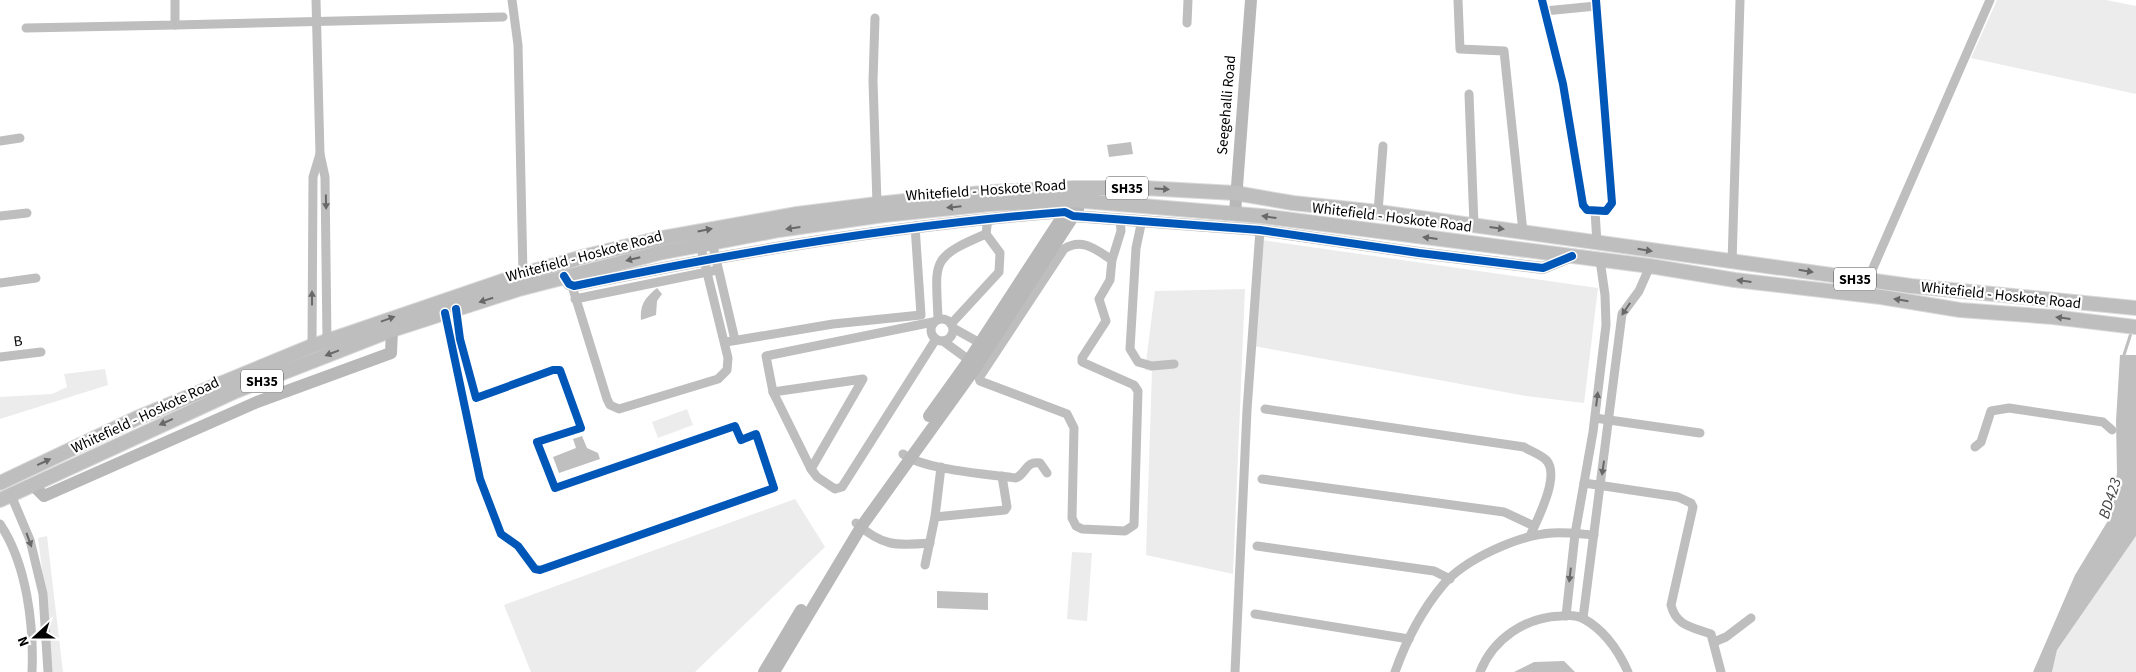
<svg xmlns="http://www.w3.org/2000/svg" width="2136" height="672" font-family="'Source Sans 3',sans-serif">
<rect width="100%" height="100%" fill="#fff"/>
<!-- green -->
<g fill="#ececec">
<polygon points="1997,0 2106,0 2136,6 2136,94 1971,58"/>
<polygon points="1262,240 1598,288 1584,403 1526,396 1254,346"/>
<polygon points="1245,289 1233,574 1146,555 1152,371 1145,370 1155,291"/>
<polygon points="105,369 108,385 0,419 0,397 52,394 67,387 64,374"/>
<polygon points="687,409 693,425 658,438 652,422"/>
<polygon points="795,499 825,547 695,672 531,672 504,605"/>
<polygon points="47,536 63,672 50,672 48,616 38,538"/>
<polygon points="2136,536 2136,672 2052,672 2057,650"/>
<polygon points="1072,552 1092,553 1087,621 1067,619"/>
</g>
<!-- water -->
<g fill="#bfbfbf">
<polygon points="1131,142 1133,154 1109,157 1107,145"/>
<path d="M657 288 662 294 657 301 656 315 641 320C640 304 645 298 657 288Z"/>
<polygon points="2120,355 2136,355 2136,536 2057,650 2052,672 2033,672 2075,575 2109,519 2117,473 2116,421"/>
<polygon points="582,436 587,448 598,453 600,459 559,473 553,457 576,448 573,439"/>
<polygon points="937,591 988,593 988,610 937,608"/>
<polygon points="1564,661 1575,672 1514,672 1534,662"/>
</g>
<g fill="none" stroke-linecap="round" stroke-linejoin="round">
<!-- stream -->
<polyline stroke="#bfbfbf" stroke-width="3" points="2123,358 2132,330"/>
<defs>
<g id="primary">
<polyline points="0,483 137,418 312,346 523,274 586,256 657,239 797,214 877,204 991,192 1074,188 1144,188 1235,193 1293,203 1378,212 1911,286 2136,308"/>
<polyline points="0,500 236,391 392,330 519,289 659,253 779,230 884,215 991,204 1072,200 1261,216 1650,266 1735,280 1881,297 1960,310 2053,317 2136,327"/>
</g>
</defs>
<!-- primary casing -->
<use href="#primary" stroke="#dbdbdb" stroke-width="16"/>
<!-- street -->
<g stroke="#bebebe" stroke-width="9">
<polyline points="316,0 320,154 325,177 327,341"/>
<polyline points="512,0 518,45 523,274"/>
<polyline points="1458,0 1460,49 1504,51 1523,232"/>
<polyline points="1542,0 1563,84 1583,205 1587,210 1606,211 1612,203 1596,0"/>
<polyline points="1545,11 1596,6"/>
<polyline points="875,18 873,81 877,204"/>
<polyline points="1187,23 1188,0"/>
<polyline points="175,25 503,17"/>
<polyline points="26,28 175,25 175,0"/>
<polyline points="1469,94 1474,225"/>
<polyline points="0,141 20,138"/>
<polyline points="1595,211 1597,243"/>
<polyline points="1378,212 1383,146"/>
<polyline points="0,216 27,213"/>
<polyline points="1142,220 1136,248 1130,349 1138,362 1152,366 1174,364"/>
<polyline points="712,242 735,340"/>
<path d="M1112 260C1097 250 1082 237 1064 249L979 378 980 381 1067 414 1074 428 1072 518 1076 526 1082 529 1125 531 1134 525 1138 391 1134 385 1082 362V358L1106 321 1099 299 1110 280 1112 260 1121 231 1120 219"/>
<polyline points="1732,263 1740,0"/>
<polyline points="0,283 36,278"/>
<polyline points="1866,284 1990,0"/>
<polyline points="572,286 607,399 610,405 619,409 718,379 727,370 728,358 700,244"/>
<polyline points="575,299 717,270"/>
<polyline points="445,313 480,479 501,534 518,546 535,569 540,570 774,488 756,434 741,440 735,426 555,488 537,442 581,428 560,370 553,370 476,398 460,339 456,309"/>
<circle cx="942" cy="330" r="11"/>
<path d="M938 319C936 261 929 258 986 234L988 218"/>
<polyline points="933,322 766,356 773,392 811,469 817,477 835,489 842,487 936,339"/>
<polyline points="951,324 999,272 1000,253 986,234"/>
<polyline points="953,328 980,343"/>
<polyline points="943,341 969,360"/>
<polyline points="726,342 833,324 921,315 915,226"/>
<polyline points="312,346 313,177 320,154"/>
<polyline points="0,357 41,352"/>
<polyline points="773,392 863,379 811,469"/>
<path d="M1265 409 1524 447C1530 451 1542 455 1547 461 1560 477 1537 520 1530 536"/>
<polyline points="1595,418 1700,433"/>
<polyline points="1975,447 1981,442 1991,411 2009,408 2103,422 2112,430"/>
<path d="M903 454C925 470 987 474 1016 478 1027 473 1025 461 1040 463L1047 473"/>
<polyline points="1262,479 1504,512 1534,526"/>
<path d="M1584 483 1678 497 1691 503 1693 507 1671 605C1676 626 1692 627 1711 634L1721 672"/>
<polyline points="11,495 30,540 43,594 48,672"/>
<polyline points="935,517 1005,510 1007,507 1002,476"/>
<path d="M856 523C882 546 895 546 930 543"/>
<path d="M0 524C27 564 34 626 32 672"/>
<polyline points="1257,546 1434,571 1450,579"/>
<polyline points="925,565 935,517 941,467"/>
<polyline points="1255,614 1409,639"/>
<polyline points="1566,616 1575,534 1593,432 1606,325 1605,295 1600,260"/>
<polyline points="1583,618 1622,314 1639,291 1650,266"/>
<polyline points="1714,642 1726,637 1751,618"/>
<polyline points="1235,672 1247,410 1260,230"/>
<path d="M1395 672C1406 641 1422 610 1443 585 1465 559 1519 535 1552 533 1566 532 1580 534 1594 535"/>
<path d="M1480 672C1493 639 1525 617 1561 616 1569 615 1577 615 1584 619 1604 630 1619 652 1628 672"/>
</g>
<!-- secondary -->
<g stroke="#b8b8b8" stroke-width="12">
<polyline points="1235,213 1251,0"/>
<path d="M564 276 569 284 574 286C736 252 899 225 1065 212L1073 216 1260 230 1419 253 1543 268 1572 256"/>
<polyline points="929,416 967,363 1068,208"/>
<polyline points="34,486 44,496 257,402 391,353 392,330"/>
<polyline points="764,672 801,610"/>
<polyline points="774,672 861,527 974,370 1078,209"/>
</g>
<!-- primary -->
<use href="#primary" stroke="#bebebe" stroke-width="14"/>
<defs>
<g id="cycleway">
<polyline points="1542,0 1563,84 1583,205 1587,210 1606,211 1612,203 1596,0"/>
<path d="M564 276 569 284 574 286C736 252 899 225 1065 212L1073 216 1260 230 1419 253 1543 268 1572 256"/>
<polyline points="445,313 480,479 501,534 518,546 535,569 540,570 774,488 756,434 741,440 735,426 555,488 537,442 581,428 560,370 553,370 476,398 460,339 456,309"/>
</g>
</defs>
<!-- cycleway casing -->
<use href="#cycleway" stroke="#fff" stroke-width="11"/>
<!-- cycleway -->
<use href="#cycleway" stroke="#0057b8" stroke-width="8"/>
</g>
<!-- one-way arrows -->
<defs><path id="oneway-solid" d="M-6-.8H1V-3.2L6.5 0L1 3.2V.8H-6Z" transform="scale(1.25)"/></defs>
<g fill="#686868">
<use href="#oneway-solid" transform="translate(1162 189) rotate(4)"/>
<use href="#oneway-solid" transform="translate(326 202) rotate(89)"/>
<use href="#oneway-solid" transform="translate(954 207) rotate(174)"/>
<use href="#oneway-solid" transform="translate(1269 217) rotate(-172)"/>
<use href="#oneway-solid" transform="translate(793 228) rotate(172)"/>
<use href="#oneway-solid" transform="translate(1497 228) rotate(8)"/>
<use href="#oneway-solid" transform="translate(705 230) rotate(-11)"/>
<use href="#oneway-solid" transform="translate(1430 238) rotate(-173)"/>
<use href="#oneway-solid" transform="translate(1645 250) rotate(9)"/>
<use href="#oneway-solid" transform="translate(633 259) rotate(166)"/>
<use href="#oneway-solid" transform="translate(1806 271) rotate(9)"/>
<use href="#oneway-solid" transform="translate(1744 281) rotate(-173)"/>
<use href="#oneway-solid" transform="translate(312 298) rotate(-90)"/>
<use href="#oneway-solid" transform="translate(486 300) rotate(162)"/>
<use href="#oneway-solid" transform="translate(1901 300) rotate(-171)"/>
<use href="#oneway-solid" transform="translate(1626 309) rotate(124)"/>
<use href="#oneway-solid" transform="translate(2063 318) rotate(-173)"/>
<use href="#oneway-solid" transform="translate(388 319) rotate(-20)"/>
<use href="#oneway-solid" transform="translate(332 353) rotate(159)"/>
<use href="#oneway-solid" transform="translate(1597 399) rotate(-83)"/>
<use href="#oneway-solid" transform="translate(166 422) rotate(156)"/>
<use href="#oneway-solid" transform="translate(44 462) rotate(-25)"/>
<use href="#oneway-solid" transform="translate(1603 468) rotate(98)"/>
<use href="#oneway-solid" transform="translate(29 540) rotate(70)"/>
<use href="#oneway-solid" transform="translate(1570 575) rotate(97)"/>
</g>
<g text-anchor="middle" stroke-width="4.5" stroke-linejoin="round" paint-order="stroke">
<!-- shield labels -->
<g fill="#fff" stroke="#4c4c4c" stroke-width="1">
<rect x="1106" y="176.5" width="42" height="23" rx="4"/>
<rect x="1834" y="267.5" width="42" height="23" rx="4"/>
<rect x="241" y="369.5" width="42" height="23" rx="4"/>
</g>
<g font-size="14" font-weight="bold" fill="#000">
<text x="1127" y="193">SH35</text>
<text x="1855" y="284">SH35</text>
<text x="262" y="386">SH35</text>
</g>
<!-- street labels -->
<g font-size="15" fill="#000" stroke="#fff">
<text transform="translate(1226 105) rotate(-85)" y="5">Seegehalli Road</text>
<text transform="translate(986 190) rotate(-4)" y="5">Whitefield - Hoskote Road</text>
<text transform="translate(1392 217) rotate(7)" y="5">Whitefield - Hoskote Road</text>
<text transform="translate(584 256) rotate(-15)" y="5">Whitefield - Hoskote Road</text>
<text transform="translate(2001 295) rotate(6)" y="5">Whitefield - Hoskote Road</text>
<text transform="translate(18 341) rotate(-8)" y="5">B</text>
<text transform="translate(145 415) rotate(-25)" y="5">Whitefield - Hoskote Road</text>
</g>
<!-- water labels -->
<g font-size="16" font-style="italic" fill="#444" stroke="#fff">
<text transform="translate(2109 498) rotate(-72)" y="6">BD423</text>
</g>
</g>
<!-- north arrow -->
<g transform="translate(35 637) rotate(249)" stroke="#ffffff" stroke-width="4" paint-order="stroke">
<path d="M0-4L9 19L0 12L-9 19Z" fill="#000000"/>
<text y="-8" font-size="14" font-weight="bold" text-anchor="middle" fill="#000000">N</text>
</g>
</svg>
